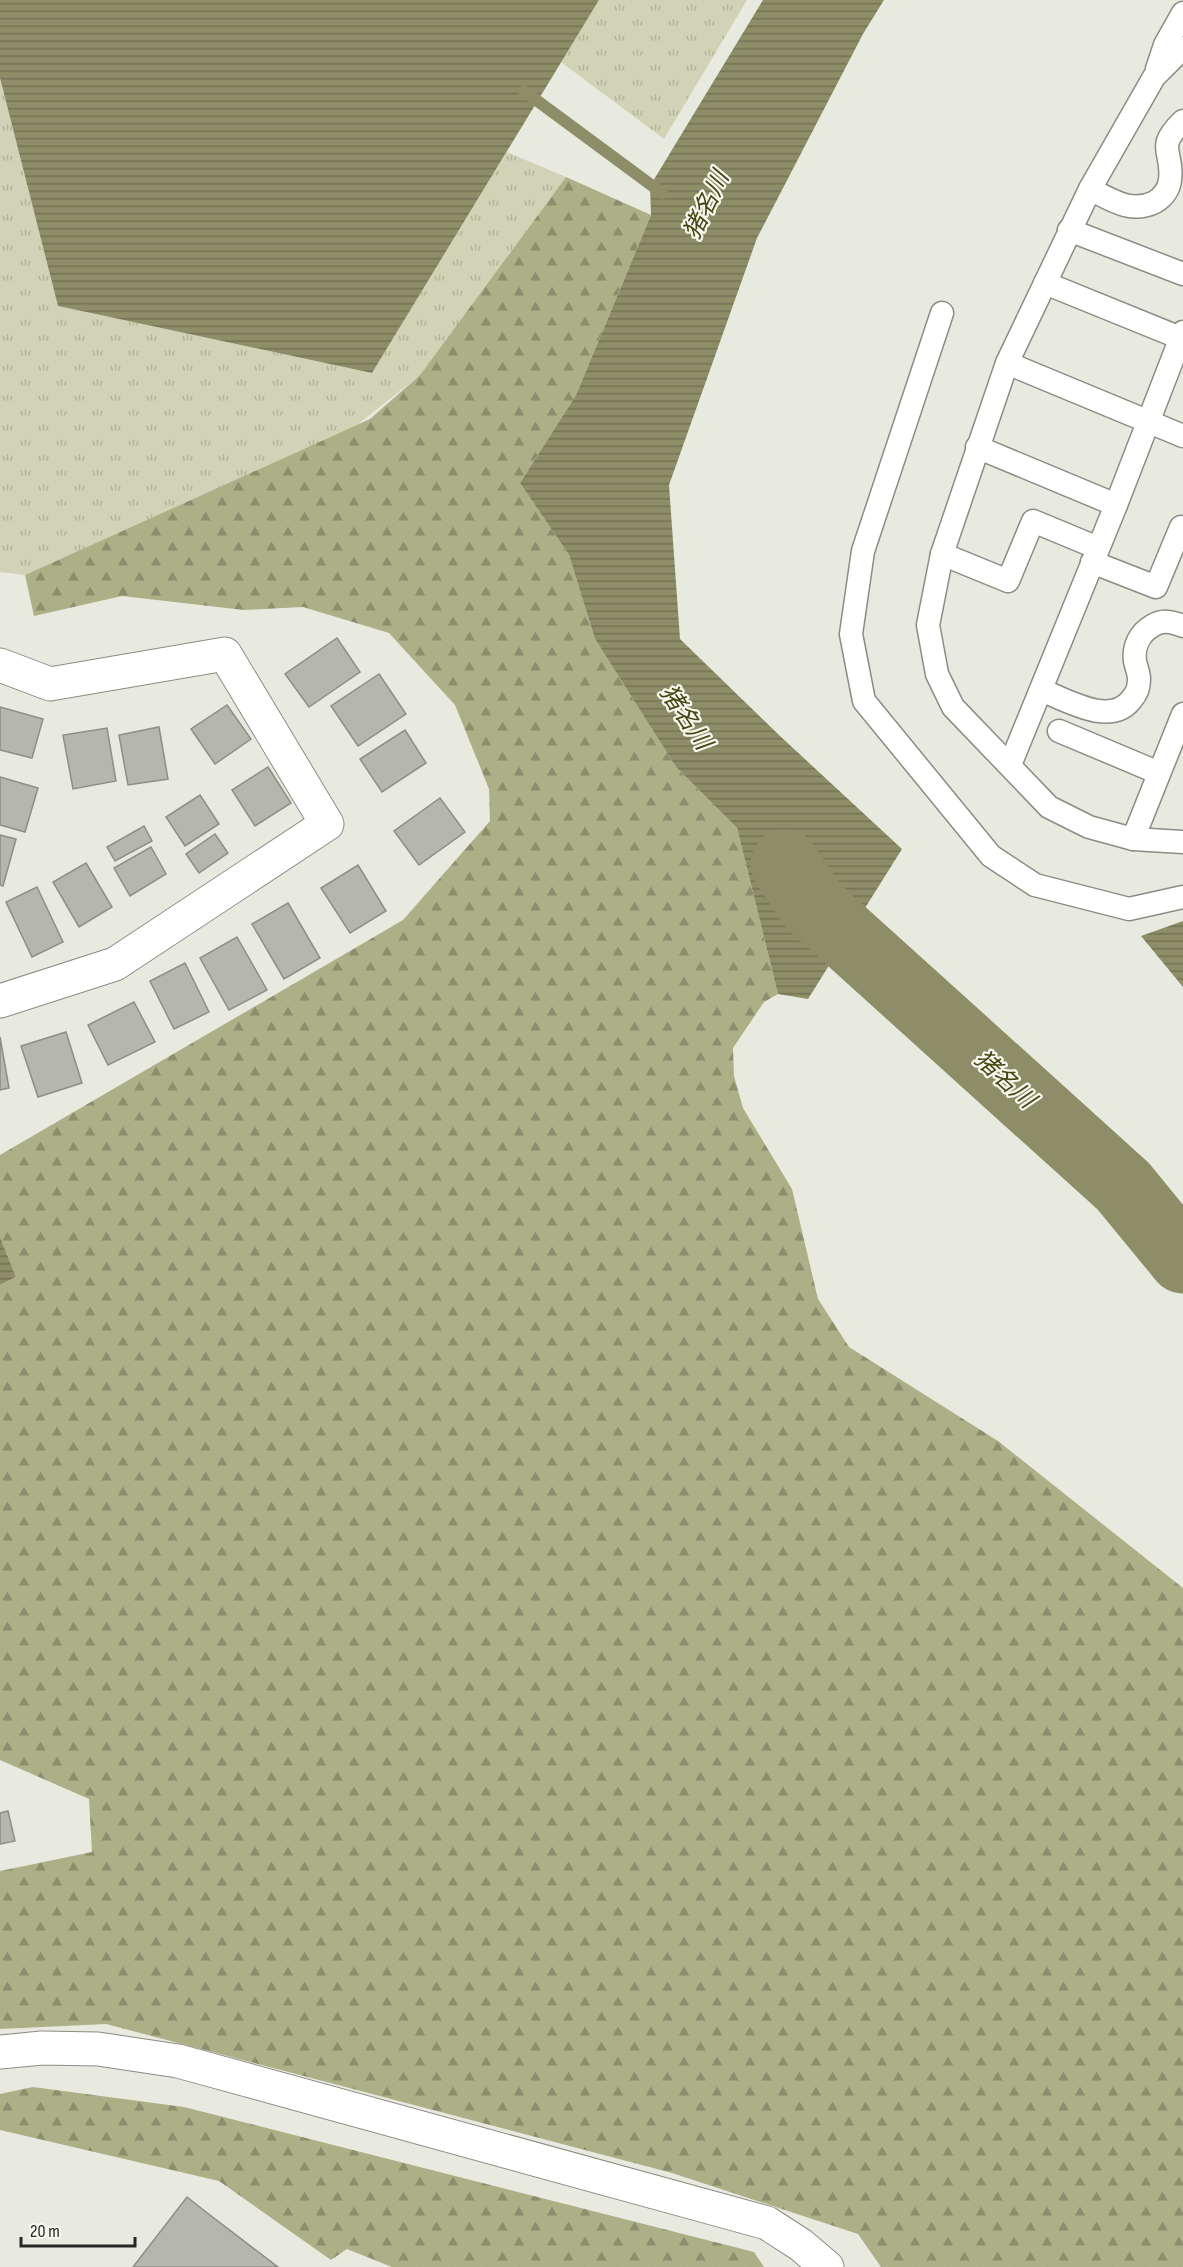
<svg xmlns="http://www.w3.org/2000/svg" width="1183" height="2267" font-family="'Sofia Sans Condensed','Noto Sans JP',sans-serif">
<defs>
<pattern id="grass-tufts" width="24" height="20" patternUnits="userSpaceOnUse" patternTransform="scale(1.5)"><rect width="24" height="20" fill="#d1d2b6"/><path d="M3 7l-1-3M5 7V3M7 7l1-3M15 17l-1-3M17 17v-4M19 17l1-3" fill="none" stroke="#b3b49c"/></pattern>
<pattern id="forest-firs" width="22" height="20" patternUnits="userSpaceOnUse" patternTransform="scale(1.5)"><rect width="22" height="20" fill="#adaf86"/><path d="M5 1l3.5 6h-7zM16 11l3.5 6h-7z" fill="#8d8e6d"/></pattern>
<pattern id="water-rules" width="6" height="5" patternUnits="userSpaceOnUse" patternTransform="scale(1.5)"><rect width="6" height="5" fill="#8d8e67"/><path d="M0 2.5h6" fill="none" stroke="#737455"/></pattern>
</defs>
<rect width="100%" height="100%" fill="#e9eadf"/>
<!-- grass -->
<g fill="url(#grass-tufts)">
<polygon points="599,0 747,0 664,139 561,62"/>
<polygon points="0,78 58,306 372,373 507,152 566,177 420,375 357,425 25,575 0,572"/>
</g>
<!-- forest -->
<g fill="url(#forest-firs)">
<polygon points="566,177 651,215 576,395 520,483 569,555 595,639 676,767 737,828 778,994 764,1002 733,1048 734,1076 743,1108 792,1189 818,1299 849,1347 998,1441 1183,1588 1183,2267 881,2267 858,2234 672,2173 106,2024 0,2029 0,1871 92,1852 89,1799 0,1760 0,1285 16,1277 0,1237 0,1155 403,920 490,821 489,789 455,705 389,633 303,607 244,610 122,596 34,616 25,575 370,419 420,375"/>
<polygon points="33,2087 184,2107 754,2252 764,2267 392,2267 347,2249 331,2260 219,2181 0,2130 0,2094"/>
</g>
<!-- water -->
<g fill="url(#water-rules)">
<polygon points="0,0 599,0 372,373 58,306 0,78"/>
<polygon points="763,0 884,0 863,34 757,238 669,485 680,639 780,736 902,849 808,999 778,994 737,828 676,767 595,639 569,555 520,483 576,395 651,215 650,186"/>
<polygon points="1183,921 1183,987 1141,936"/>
<polygon points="0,1237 16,1277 0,1285"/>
</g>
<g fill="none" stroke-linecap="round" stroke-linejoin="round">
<!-- stream -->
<polyline stroke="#8d8e67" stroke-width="12" points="524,91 662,193"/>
<!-- river -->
<polyline stroke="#8d8e67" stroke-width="69" points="785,864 813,906 1123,1186 1183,1259"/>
</g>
<!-- building -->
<g fill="#b5b6ac" stroke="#8e8e85" stroke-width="1.5">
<polygon points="337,638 360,672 309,707 285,674"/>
<polygon points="379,674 406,714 358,746 331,706"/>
<polygon points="227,705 251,739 215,764 191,729"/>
<polygon points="0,707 43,719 32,758 0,750"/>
<polygon points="159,727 168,779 128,785 119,735"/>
<polygon points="107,728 116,781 73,789 63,735"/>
<polygon points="405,730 426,763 382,792 360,759"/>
<polygon points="268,767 291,803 255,826 232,790"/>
<polygon points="0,777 38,788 25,832 0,825"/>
<polygon points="200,795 219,824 185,846 166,817"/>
<polygon points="440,798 465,832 419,865 394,831"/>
<polygon points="144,826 152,841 115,861 107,847"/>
<polygon points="215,834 228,853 199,873 186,854"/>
<polygon points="0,835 16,839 3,886 0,885"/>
<polygon points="151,847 166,874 130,896 114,868"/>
<polygon points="86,863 112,907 79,927 53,882"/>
<polygon points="358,865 386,911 350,933 321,888"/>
<polygon points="37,887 63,942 32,957 6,902"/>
<polygon points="288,903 320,958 284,979 252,924"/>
<polygon points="237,937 267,990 229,1010 200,958"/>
<polygon points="185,963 209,1012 174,1029 150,981"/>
<polygon points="134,1002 155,1042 108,1065 88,1025"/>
<polygon points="66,1032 82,1083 38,1097 21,1046"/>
<polygon points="0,1037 9,1088 0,1090"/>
<polygon points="8,1811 15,1841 0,1844 0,1813"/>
<polygon points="187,2197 206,2212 278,2267 133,2267"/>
</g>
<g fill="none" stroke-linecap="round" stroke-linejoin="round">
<defs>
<g id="lane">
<polyline points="1183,48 1154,77 1090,189 1007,363 942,554 928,625 937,674 953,707 1049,807 1089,827 1133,839 1183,842"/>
<polyline points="1157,69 1165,45 1183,13"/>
<path d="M1090 189C1111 200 1132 214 1155 202 1163 197 1169 189 1170 180 1174 150 1154 149 1183 121"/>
<polyline points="1069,230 1183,274"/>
<polyline points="1045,283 1183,339"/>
<polyline points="942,313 863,551 851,634 864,701 991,856 1035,885 1129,909 1183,897"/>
<polyline points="1007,363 1183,436"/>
<polyline points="977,447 1116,505"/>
<polyline points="942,554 1008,581 1033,521 1098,548"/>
<polyline points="1092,562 1156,587 1181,527 1183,528"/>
<path d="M1041 690C1065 699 1110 727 1131 700 1137 693 1139 688 1139 679 1139 673 1136 667 1135 661 1133 646 1140 633 1152 626 1163 619 1172 622 1183 626"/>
<polyline points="1059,731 1159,773"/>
<polyline points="1010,765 1116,505 1183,332"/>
<polyline points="1133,839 1183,714"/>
</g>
<polyline id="street" points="0,665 50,684 225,654 327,824 115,964 0,1001"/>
<polyline id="secondary" points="0,2052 42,2048 98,2049 178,2061 767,2223 801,2245 827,2267"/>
</defs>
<!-- lane casing -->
<use href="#lane" stroke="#8c8c83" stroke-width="25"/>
<!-- street casing -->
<use href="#street" stroke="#8c8c83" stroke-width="35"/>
<!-- secondary casing -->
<use href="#secondary" stroke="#8c8c83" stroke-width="35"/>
<!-- lane -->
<use href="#lane" stroke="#fff" stroke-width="22"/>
<!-- street -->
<use href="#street" stroke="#fff" stroke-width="33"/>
<!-- secondary -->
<use href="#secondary" stroke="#fff" stroke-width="33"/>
</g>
<g text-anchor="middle" stroke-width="4.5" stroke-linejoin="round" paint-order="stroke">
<!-- water labels -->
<g font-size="24" font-style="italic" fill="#454614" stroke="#f6f7ed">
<text transform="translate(706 205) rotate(-64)" y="8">猪名川</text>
<text transform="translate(686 717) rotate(56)" y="8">猪名川</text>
<text transform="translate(1005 1079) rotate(42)" y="8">猪名川</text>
</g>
</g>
<!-- scale -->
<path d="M21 2237v9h114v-9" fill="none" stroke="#272724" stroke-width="3"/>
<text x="30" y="2237" font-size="18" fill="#272724" stroke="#f6f7ed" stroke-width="4.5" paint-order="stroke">20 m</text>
</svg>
